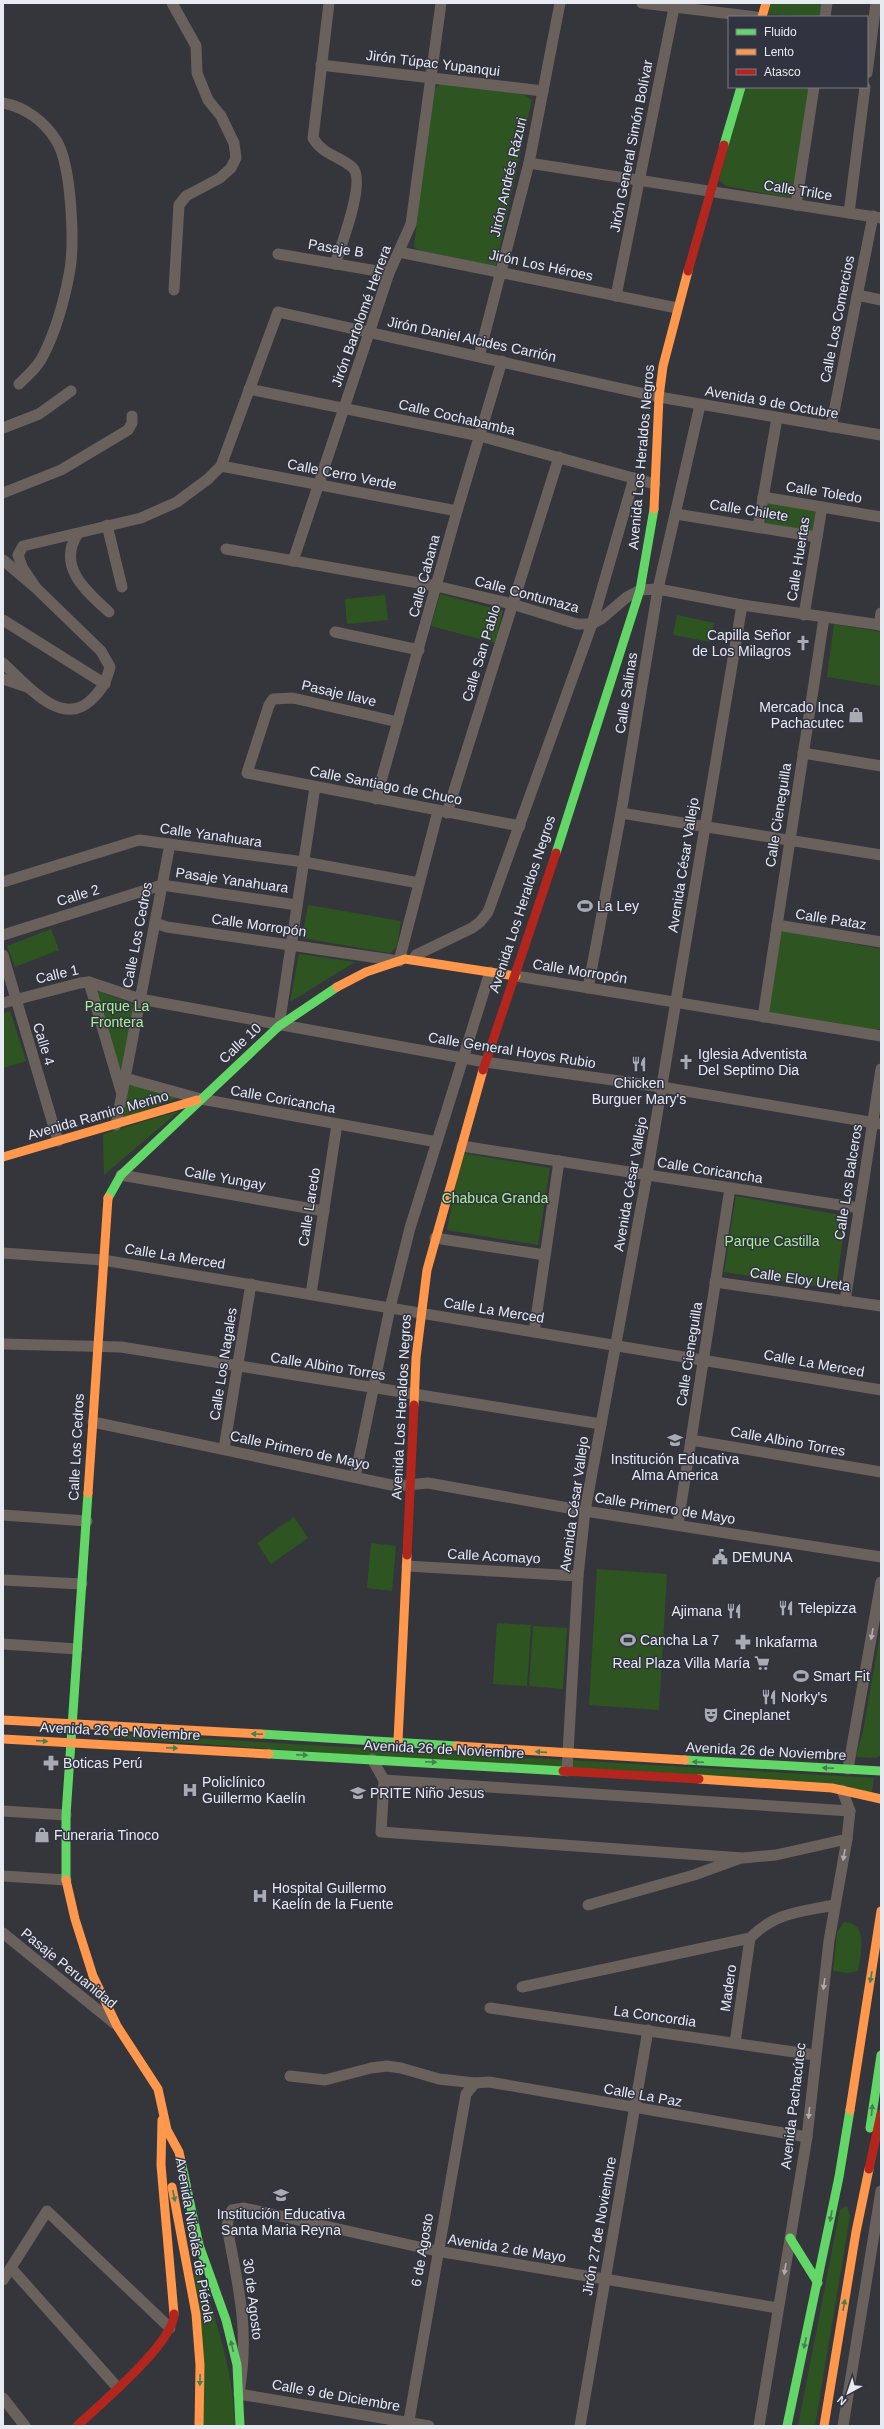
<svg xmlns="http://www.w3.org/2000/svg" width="884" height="2429" font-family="Helvetica,sans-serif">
<rect width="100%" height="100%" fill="#34363c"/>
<!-- green -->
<g fill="#2e5521">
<polygon points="768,3 825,3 823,17 765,14"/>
<polygon points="443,84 523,94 532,100 496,265 494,267 419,250 414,247 432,92 439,85"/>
<polygon points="744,87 812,87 796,199 726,186 719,180"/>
<polygon points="768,503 816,511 812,532 765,524"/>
<polygon points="440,594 503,611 495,643 431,626"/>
<polygon points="385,595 388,620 347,624 345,599"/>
<polygon points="677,615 714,623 710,642 673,635"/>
<polygon points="834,624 881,632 881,686 827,677"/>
<polygon points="308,905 401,921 397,946 390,953 302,938"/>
<polygon points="51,929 59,950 15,967 7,946"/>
<polygon points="779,930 881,949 881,1028 875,1030 766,1012"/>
<polygon points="299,954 355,962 290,1002"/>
<polygon points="98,991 133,1004 122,1080 97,992"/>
<polygon points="10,1011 26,1061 3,1068 3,1013"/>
<polygon points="131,1084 181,1097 123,1118 128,1085"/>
<polygon points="179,1111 104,1175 103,1134"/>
<polygon points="462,1153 550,1168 538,1245 447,1230"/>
<polygon points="736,1196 846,1216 836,1289 724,1272"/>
<polygon points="294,1517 308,1538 271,1564 257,1543"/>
<polygon points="371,1543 396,1546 392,1591 367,1588"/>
<polygon points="597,1569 667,1574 659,1710 589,1705"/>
<polygon points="497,1623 531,1625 527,1686 493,1684"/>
<polygon points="533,1626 567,1628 563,1689 529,1686"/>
<polygon points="881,1630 881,1755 876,1758 856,1757 863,1731"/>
<polygon points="106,1733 874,1778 872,1792 105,1737"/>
<path d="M844 1922C870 1923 860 1955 858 1971L848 1973 833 1971 837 1932Z"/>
<polygon points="847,2206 850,2216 815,2426 798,2426 840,2209"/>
<path d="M193 2257C214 2312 233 2367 235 2426H203Z"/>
</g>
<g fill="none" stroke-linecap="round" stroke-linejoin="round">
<!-- street -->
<g stroke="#6a615d" stroke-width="11">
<polyline points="172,3 196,46 197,73 208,100 221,116 234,143 236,158 231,168 220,178 186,196 179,205 174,290"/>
<path d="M329 3 313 138C322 154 339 156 352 167 367 179 341 246 335 264"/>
<polyline points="642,3 756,17"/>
<polyline points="825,17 827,3"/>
<polyline points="321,65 543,91"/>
<polyline points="867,73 876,3"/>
<path d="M3 103C25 107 44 121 56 140 72 165 75 247 69 275 64 301 56 330 44 354 39 366 28 375 19 384"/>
<polyline points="529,163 881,218"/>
<polyline points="796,205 814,87"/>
<polyline points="849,213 865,87"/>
<polyline points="399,252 677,308"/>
<polyline points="278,254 389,273"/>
<polyline points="857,295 881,300"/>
<polyline points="616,296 675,3"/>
<polyline points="479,356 529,163 560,3"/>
<polyline points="249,389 480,436 655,484"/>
<polyline points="831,427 873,216"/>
<polyline points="3,428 39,414 71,391"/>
<polyline points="221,466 457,511"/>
<polyline points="3,493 61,470 128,430 132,423 132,416"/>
<polyline points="763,497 881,517"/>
<polyline points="676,514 817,537"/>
<polyline points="107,525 122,587"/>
<polyline points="758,527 777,418"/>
<path d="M77 535C57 567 87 592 109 612"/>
<polyline points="226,549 436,586 512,604 577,624 592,624 601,619 627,597 640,590 658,589 742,605 881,625"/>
<path d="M3 560 36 588 101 651 110 667C106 682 102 690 90 701 60 728 24 682 3 663"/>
<polyline points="293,561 389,273 411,224 441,3"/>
<polyline points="36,588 22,567 18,555 23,546 141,518 177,502 208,479 221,466 278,312 659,397 881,435"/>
<polyline points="804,615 822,507"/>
<polyline points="3,620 105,684"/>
<polyline points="879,625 881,613"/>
<polyline points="335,632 419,650"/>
<polyline points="3,679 27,687"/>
<polyline points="398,722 293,698 273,699 269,705 247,773 520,826"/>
<polyline points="803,753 881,766"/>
<polyline points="376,799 457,511 502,361"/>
<polyline points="447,813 559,457"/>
<polyline points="621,813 881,855"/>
<polyline points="3,882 139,840 304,862 419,883"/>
<polyline points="155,923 167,927 399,961 438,811"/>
<polyline points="777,925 881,942"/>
<polyline points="3,935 162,885 297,905"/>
<polyline points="3,955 58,1141"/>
<polyline points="414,959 416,955 472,928 480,922 488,912 592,624 634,478"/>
<polyline points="516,976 881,1036"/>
<polyline points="89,982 121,1091"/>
<polyline points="588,988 621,813 658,589 700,405"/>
<polyline points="3,1003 80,983 89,982 140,999 485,1062 662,1087 881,1124"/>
<polyline points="763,1017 824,618"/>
<polyline points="279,1026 315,787"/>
<polyline points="125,1078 201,1099 437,1142"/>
<polyline points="116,1125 170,844"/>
<polyline points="462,1146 859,1208"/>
<polyline points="121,1175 324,1211"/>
<polyline points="435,1238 545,1255"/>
<polyline points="3,1253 103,1260 881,1390"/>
<polyline points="715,1282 881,1306"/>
<polyline points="311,1294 337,1124"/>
<polyline points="845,1301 881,1069"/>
<polyline points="534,1332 559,1161"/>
<polyline points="3,1344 121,1347 601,1424"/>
<polyline points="93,1422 396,1486 428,1483 585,1511 881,1557"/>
<polyline points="691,1440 881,1472"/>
<polyline points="224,1449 251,1284"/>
<polyline points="355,1477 390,1308 410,1228 490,972"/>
<polyline points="3,1515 87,1521"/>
<polyline points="678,1524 730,1188"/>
<polyline points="407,1566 578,1576"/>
<polyline points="3,1580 82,1584"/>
<polyline points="3,1644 77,1649"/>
<polyline points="372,1759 384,1780 381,1832 743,1858 776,1855 847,1839"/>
<polyline points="848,1769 881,1582"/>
<polyline points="567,1771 578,1576 585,1511 647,1175 742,605"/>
<polyline points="384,1780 850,1811"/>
<polyline points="3,1811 66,1815"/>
<polyline points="3,1876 66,1880"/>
<polyline points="588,1905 694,1875 738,1859"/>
<polyline points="3,1933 114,2023"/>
<path d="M522 1987 750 1938C776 1912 800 1912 834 1905"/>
<polyline points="490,2008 815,2055"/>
<polyline points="735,2043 750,1938"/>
<polyline points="290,2076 325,2080 371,2068 387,2066 401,2068 439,2079 475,2083 489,2082 807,2137"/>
<polyline points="11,2268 117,2387"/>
<polyline points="3,2280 47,2211 170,2328"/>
<polyline points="3,2398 25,2426"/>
<polyline points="408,2426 466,2094 475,2083"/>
<path d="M429 2426 239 2394C248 2338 242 2303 231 2248 229 2236 224 2220 232 2210L244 2208 437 2251 778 2308"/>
<polyline points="580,2426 648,2030"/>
<polyline points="759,2426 807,2137 829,1941 847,1839 850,1811 842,1790"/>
<polyline points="843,2426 881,2191"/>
</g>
<!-- fast -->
<g stroke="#63d668" stroke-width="9">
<polyline points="724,145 741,87"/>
<polyline points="556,853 640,590 654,509"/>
<polyline points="108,1198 121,1175 279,1026 337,987"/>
<polyline points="261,1734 457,1746"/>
<polyline points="269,1754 563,1771"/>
<polyline points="685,1760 881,1771"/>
<polyline points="66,1880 66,1815 88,1493"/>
<polyline points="870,2128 881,2055"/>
<polyline points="181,2161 199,2245 226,2320 237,2365 240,2426"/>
<polyline points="790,2238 818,2283"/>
<polyline points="787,2426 839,2177 850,2110"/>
</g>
<!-- slow -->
<g stroke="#ff974d" stroke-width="9">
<polyline points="762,17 766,3"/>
<polyline points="654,509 659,397 663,366 688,271"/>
<polyline points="337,987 366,972 405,959 516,976"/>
<polyline points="3,1157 197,1100"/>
<polyline points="414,1405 416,1358 427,1270 483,1070"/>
<polyline points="88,1493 108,1198"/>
<polyline points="3,1720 261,1734"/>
<polyline points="3,1739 269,1754"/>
<polyline points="398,1741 407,1555"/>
<polyline points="457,1746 685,1760"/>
<polyline points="699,1779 832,1788 881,1799"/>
<polyline points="66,1880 75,1919 93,1976 117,2026 158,2089 167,2130 179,2152 181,2161"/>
<polyline points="850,2110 881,1911"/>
<polyline points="162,2120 161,2165 174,2314"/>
<polyline points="172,2187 196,2314 200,2365 199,2426"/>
<polyline points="824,2426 856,2232 869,2169"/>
</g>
<!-- jam -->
<g stroke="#b3261e" stroke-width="9">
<polyline points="688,271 724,145"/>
<polyline points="483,1070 556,853"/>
<polyline points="407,1555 414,1405"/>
<polyline points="563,1771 699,1779"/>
<polyline points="869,2169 881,2114"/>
<path d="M77 2426C98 2406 174 2343 174 2314"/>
</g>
</g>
<!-- one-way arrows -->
<defs><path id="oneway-solid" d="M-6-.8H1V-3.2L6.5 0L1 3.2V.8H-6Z"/></defs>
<g fill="#afacaf">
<use href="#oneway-solid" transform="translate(872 1634) rotate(100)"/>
<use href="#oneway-solid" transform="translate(844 1855) rotate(100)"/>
<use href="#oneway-solid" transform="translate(824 1984) rotate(98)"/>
<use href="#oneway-solid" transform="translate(809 2113) rotate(96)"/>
<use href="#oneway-solid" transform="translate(785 2269) rotate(99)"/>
</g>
<g fill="#487d52">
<use href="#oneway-solid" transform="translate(257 1734) rotate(-177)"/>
<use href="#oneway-solid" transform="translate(42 1741) rotate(4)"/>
<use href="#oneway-solid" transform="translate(172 1748) rotate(3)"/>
<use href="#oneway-solid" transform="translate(541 1752) rotate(-176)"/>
<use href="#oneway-solid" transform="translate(302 1755) rotate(3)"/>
<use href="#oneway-solid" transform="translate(431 1762) rotate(3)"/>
<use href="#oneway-solid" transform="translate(698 1762) rotate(-177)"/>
<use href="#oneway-solid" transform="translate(828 1768) rotate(-178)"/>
<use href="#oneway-solid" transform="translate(871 1977) rotate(100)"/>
<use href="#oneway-solid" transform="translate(872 2110) rotate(-84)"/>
<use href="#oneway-solid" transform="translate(174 2196) rotate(78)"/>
<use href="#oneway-solid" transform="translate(831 2216) rotate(101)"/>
<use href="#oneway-solid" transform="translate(844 2305) rotate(-80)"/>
<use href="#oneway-solid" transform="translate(805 2343) rotate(102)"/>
<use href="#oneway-solid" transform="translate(232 2346) rotate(-103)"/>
<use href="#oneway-solid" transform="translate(200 2380) rotate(91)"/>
</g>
<!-- icons -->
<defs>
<symbol id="church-bare" viewBox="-9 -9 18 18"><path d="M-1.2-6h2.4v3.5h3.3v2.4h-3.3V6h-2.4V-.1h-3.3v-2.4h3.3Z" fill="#a9abb2" stroke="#313440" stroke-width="2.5" paint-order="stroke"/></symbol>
<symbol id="shop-bare" viewBox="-9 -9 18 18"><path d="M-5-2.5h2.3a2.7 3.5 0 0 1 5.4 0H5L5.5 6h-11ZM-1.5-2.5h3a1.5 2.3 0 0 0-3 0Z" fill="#a9abb2" stroke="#313440" stroke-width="2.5" paint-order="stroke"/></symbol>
<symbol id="stadium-bare" viewBox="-9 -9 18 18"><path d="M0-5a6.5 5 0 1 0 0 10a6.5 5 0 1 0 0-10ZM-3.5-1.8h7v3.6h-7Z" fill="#a9abb2" stroke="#313440" stroke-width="2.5" paint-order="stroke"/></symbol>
<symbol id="restaurant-bare" viewBox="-9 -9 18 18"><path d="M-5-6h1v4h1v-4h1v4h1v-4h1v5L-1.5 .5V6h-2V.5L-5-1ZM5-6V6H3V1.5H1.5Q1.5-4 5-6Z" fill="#a9abb2" stroke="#313440" stroke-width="2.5" paint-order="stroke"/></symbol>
<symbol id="school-bare" viewBox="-9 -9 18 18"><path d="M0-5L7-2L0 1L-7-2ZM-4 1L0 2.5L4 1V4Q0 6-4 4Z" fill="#a9abb2" stroke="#313440" stroke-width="2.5" paint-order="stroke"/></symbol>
<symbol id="civic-bare" viewBox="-9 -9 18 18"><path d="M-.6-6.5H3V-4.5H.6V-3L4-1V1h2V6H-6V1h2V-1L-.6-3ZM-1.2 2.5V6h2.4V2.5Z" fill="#a9abb2" stroke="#313440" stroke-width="2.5" paint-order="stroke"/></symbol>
<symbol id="pharmacy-bare" viewBox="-9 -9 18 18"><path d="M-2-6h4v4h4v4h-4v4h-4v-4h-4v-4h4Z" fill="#a9abb2" stroke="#313440" stroke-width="2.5" paint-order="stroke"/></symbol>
<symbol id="supermarket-bare" viewBox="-9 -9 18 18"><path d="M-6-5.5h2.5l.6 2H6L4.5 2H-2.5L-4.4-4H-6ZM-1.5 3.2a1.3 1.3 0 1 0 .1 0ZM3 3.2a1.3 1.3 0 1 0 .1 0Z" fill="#a9abb2" stroke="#313440" stroke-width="2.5" paint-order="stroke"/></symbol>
<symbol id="theatre-bare" viewBox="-9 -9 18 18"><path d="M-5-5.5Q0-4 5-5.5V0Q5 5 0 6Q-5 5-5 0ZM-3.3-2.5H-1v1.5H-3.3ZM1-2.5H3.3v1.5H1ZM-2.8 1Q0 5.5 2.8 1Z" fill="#a9abb2" stroke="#313440" stroke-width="2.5" paint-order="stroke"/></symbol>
<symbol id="hospital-bare" viewBox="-9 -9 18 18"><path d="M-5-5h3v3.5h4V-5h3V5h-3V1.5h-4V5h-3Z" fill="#a9abb2" stroke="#313440" stroke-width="2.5" paint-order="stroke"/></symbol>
</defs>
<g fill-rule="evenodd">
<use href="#church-bare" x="792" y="632" width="22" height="22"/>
<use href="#shop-bare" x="845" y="704" width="22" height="22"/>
<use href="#stadium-bare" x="574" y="895" width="22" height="22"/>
<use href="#church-bare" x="675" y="1051" width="22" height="22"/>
<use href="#restaurant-bare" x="628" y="1053" width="22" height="22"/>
<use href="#school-bare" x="664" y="1429" width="22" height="22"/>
<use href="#civic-bare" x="709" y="1546" width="22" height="22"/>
<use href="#restaurant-bare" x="775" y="1597" width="22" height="22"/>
<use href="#restaurant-bare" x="723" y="1600" width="22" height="22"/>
<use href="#stadium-bare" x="617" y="1629" width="22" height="22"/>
<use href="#pharmacy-bare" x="732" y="1631" width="22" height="22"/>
<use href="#supermarket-bare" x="751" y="1652" width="22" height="22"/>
<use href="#stadium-bare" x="790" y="1665" width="22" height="22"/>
<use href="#restaurant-bare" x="758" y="1686" width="22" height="22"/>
<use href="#theatre-bare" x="700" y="1704" width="22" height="22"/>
<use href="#pharmacy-bare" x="40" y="1752" width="22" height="22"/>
<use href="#hospital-bare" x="179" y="1779" width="22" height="22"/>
<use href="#school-bare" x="347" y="1782" width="22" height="22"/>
<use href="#shop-bare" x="31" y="1824" width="22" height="22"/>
<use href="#hospital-bare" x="249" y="1885" width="22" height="22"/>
<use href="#school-bare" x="270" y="2184" width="22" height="22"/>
</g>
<g text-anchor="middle" stroke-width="3" stroke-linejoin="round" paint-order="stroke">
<!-- street labels -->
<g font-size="14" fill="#e8eaf2" stroke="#313440">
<text transform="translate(433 63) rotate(7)" y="5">Jirón Túpac Yupanqui</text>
<text transform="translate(631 146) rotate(-79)" y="5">Jirón General Simón Bolívar</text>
<text transform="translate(508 177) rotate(-77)" y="5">Jirón Andrés Rázuri</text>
<text transform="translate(798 190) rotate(9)" y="5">Calle Trilce</text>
<text transform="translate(336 248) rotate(9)" y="5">Pasaje B</text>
<text transform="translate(541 265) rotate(12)" y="5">Jirón Los Héroes</text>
<text transform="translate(361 316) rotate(-70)" y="5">Jirón Bartolomé Herrera</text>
<text transform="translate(837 319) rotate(-79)" y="5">Calle Los Comercios</text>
<text transform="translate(472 339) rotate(12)" y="5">Jirón Daniel Alcides Carrión</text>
<text transform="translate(772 402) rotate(10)" y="5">Avenida 9 de Octubre</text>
<text transform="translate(457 417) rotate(13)" y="5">Calle Cochabamba</text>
<text transform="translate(641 457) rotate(-85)" y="5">Avenida Los Heraldos Negros</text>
<text transform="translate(342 474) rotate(11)" y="5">Calle Cerro Verde</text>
<text transform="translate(824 492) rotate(9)" y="5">Calle Toledo</text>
<text transform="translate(749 510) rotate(9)" y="5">Calle Chilete</text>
<text transform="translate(798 559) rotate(-81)" y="5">Calle Huertas</text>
<text transform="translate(424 576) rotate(-75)" y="5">Calle Cabana</text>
<text transform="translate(527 594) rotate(15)" y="5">Calle Contumaza</text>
<text transform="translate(481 653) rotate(-73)" y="5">Calle San Pablo</text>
<text transform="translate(339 693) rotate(13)" y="5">Pasaje Ilave</text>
<text transform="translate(626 693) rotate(-81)" y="5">Calle Salinas</text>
<text transform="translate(386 785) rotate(11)" y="5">Calle Santiago de Chuco</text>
<text transform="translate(778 815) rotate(-81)" y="5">Calle Cieneguilla</text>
<text transform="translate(211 835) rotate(8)" y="5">Calle Yanahuara</text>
<text transform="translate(683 865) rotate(-81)" y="5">Avenida César Vallejo</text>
<text transform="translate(232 880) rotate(8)" y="5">Pasaje Yanahuara</text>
<text transform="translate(78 895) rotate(-17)" y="5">Calle 2</text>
<text transform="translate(522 904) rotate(-72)" y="5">Avenida Los Heraldos Negros</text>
<text transform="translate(831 919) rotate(9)" y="5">Calle Pataz</text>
<text transform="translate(259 925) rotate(8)" y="5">Calle Morropón</text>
<text transform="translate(137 935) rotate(-79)" y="5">Calle Los Cedros</text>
<text transform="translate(580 971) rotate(9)" y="5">Calle Morropón</text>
<text transform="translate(57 974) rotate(-13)" y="5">Calle 1</text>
<text transform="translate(240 1043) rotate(-43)" y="5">Calle 10</text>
<text transform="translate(44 1044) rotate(73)" y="5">Calle 4</text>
<text transform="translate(512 1050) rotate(9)" y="5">Calle General Hoyos Rubio</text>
<text transform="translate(283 1099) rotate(10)" y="5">Calle Coricancha</text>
<text transform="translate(98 1115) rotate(-16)" y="5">Avenida Ramiro Merino</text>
<text transform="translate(710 1170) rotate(9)" y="5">Calle Coricancha</text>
<text transform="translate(225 1178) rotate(10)" y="5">Calle Yungay</text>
<text transform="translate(848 1182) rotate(-81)" y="5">Calle Los Balceros</text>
<text transform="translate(630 1184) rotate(-80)" y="5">Avenida César Vallejo</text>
<text transform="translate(309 1207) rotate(-81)" y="5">Calle Laredo</text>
<text transform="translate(175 1256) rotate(9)" y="5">Calle La Merced</text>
<text transform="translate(800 1279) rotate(8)" y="5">Calle Eloy Ureta</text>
<text transform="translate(494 1310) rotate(9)" y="5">Calle La Merced</text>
<text transform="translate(689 1354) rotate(-81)" y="5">Calle Cieneguilla</text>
<text transform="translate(814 1363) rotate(10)" y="5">Calle La Merced</text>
<text transform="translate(223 1364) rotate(-81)" y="5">Calle Los Nagales</text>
<text transform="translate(328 1366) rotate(9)" y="5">Calle Albino Torres</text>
<text transform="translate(401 1407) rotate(-87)" y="5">Avenida Los Heraldos Negros</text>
<text transform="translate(788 1441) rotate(10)" y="5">Calle Albino Torres</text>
<text transform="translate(76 1447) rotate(-87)" y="5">Calle Los Cedros</text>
<text transform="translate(300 1450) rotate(12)" y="5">Calle Primero de Mayo</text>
<text transform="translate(574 1504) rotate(-82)" y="5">Avenida César Vallejo</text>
<text transform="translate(665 1508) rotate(9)" y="5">Calle Primero de Mayo</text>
<text transform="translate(494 1556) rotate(3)" y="5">Calle Acomayo</text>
<text transform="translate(120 1731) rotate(3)" y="5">Avenida 26 de Noviembre</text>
<text transform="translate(444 1749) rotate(3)" y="5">Avenida 26 de Noviembre</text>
<text transform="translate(766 1751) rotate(3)" y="5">Avenida 26 de Noviembre</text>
<text transform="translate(69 1968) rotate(39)" y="5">Pasaje Peruanidad</text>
<text transform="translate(728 1988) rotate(-82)" y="5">Madero</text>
<text transform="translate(655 2016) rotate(8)" y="5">La Concordia</text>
<text transform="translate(643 2095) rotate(10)" y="5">Calle La Paz</text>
<text transform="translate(793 2106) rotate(-83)" y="5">Avenida Pachacútec</text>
<text transform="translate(599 2226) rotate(-80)" y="5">Jirón 27 de Noviembre</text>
<text transform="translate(195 2240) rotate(80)" y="5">Avenida Nicolás de Piérola</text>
<text transform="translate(507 2248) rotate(9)" y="5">Avenida 2 de Mayo</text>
<text transform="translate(422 2250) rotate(-80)" y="5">6 de Agosto</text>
<text transform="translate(253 2299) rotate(83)" y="5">30 de Agosto</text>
<text transform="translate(336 2395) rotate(10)" y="5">Calle 9 de Diciembre</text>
</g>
<!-- poi labels -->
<g font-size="14" fill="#e8eaf2" stroke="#313440" text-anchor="start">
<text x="791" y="640" text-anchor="end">Capilla Señor<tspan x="791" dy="16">de Los Milagros</tspan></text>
<text x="844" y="712" text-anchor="end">Mercado Inca<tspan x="844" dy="16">Pachacutec</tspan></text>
<text x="597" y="911">La Ley</text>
<text x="698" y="1059">Iglesia Adventista<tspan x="698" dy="16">Del Septimo Dia</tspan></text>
<text x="639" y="1088" text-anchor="middle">Chicken<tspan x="639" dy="16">Burguer Mary's</tspan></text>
<text x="675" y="1464" text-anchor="middle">Institución Educativa<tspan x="675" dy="16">Alma America</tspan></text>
<text x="732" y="1562">DEMUNA</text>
<text x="798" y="1613">Telepizza</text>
<text x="722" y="1616" text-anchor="end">Ajimana</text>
<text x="640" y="1645">Cancha La 7</text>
<text x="755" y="1647">Inkafarma</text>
<text x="750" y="1668" text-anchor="end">Real Plaza Villa María</text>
<text x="813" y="1681">Smart Fit</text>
<text x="781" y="1702">Norky's</text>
<text x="723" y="1720">Cineplanet</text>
<text x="63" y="1768">Boticas Perú</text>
<text x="202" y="1787">Policlínico<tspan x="202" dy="16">Guillermo Kaelín</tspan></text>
<text x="370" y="1798">PRITE Niño Jesus</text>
<text x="54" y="1840">Funeraria Tinoco</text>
<text x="272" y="1893">Hospital Guillermo<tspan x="272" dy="16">Kaelín de la Fuente</tspan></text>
<text x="281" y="2219" text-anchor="middle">Institución Educativa<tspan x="281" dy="16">Santa Maria Reyna</tspan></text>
</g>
<!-- park labels -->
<g font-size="14" fill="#aaf194" stroke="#313440">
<text x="117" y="1011">Parque La<tspan x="117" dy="16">Frontera</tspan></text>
<text x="495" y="1203">Chabuca Granda</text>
<text x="772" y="1246">Parque Castilla</text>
</g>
</g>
<!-- border -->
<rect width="884" height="2429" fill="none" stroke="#e8eaf2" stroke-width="8"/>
<!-- legend -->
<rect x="728" y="16" width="140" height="72" fill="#313440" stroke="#7a7d87"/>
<rect x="736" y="29" width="20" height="6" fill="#63d668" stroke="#7a7d87"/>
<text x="764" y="36" font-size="12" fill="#e8eaf2">Fluido</text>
<rect x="736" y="49" width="20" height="6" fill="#ff974d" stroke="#7a7d87"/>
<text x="764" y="56" font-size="12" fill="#e8eaf2">Lento</text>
<rect x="736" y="69" width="20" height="6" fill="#b3261e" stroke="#7a7d87"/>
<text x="764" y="76" font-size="12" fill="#e8eaf2">Atasco</text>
<!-- north arrow -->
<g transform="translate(848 2393) rotate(220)" stroke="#313440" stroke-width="3" paint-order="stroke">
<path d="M0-3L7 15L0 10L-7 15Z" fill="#e8eaf2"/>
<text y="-6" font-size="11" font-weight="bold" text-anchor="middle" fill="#e8eaf2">N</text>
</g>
</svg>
